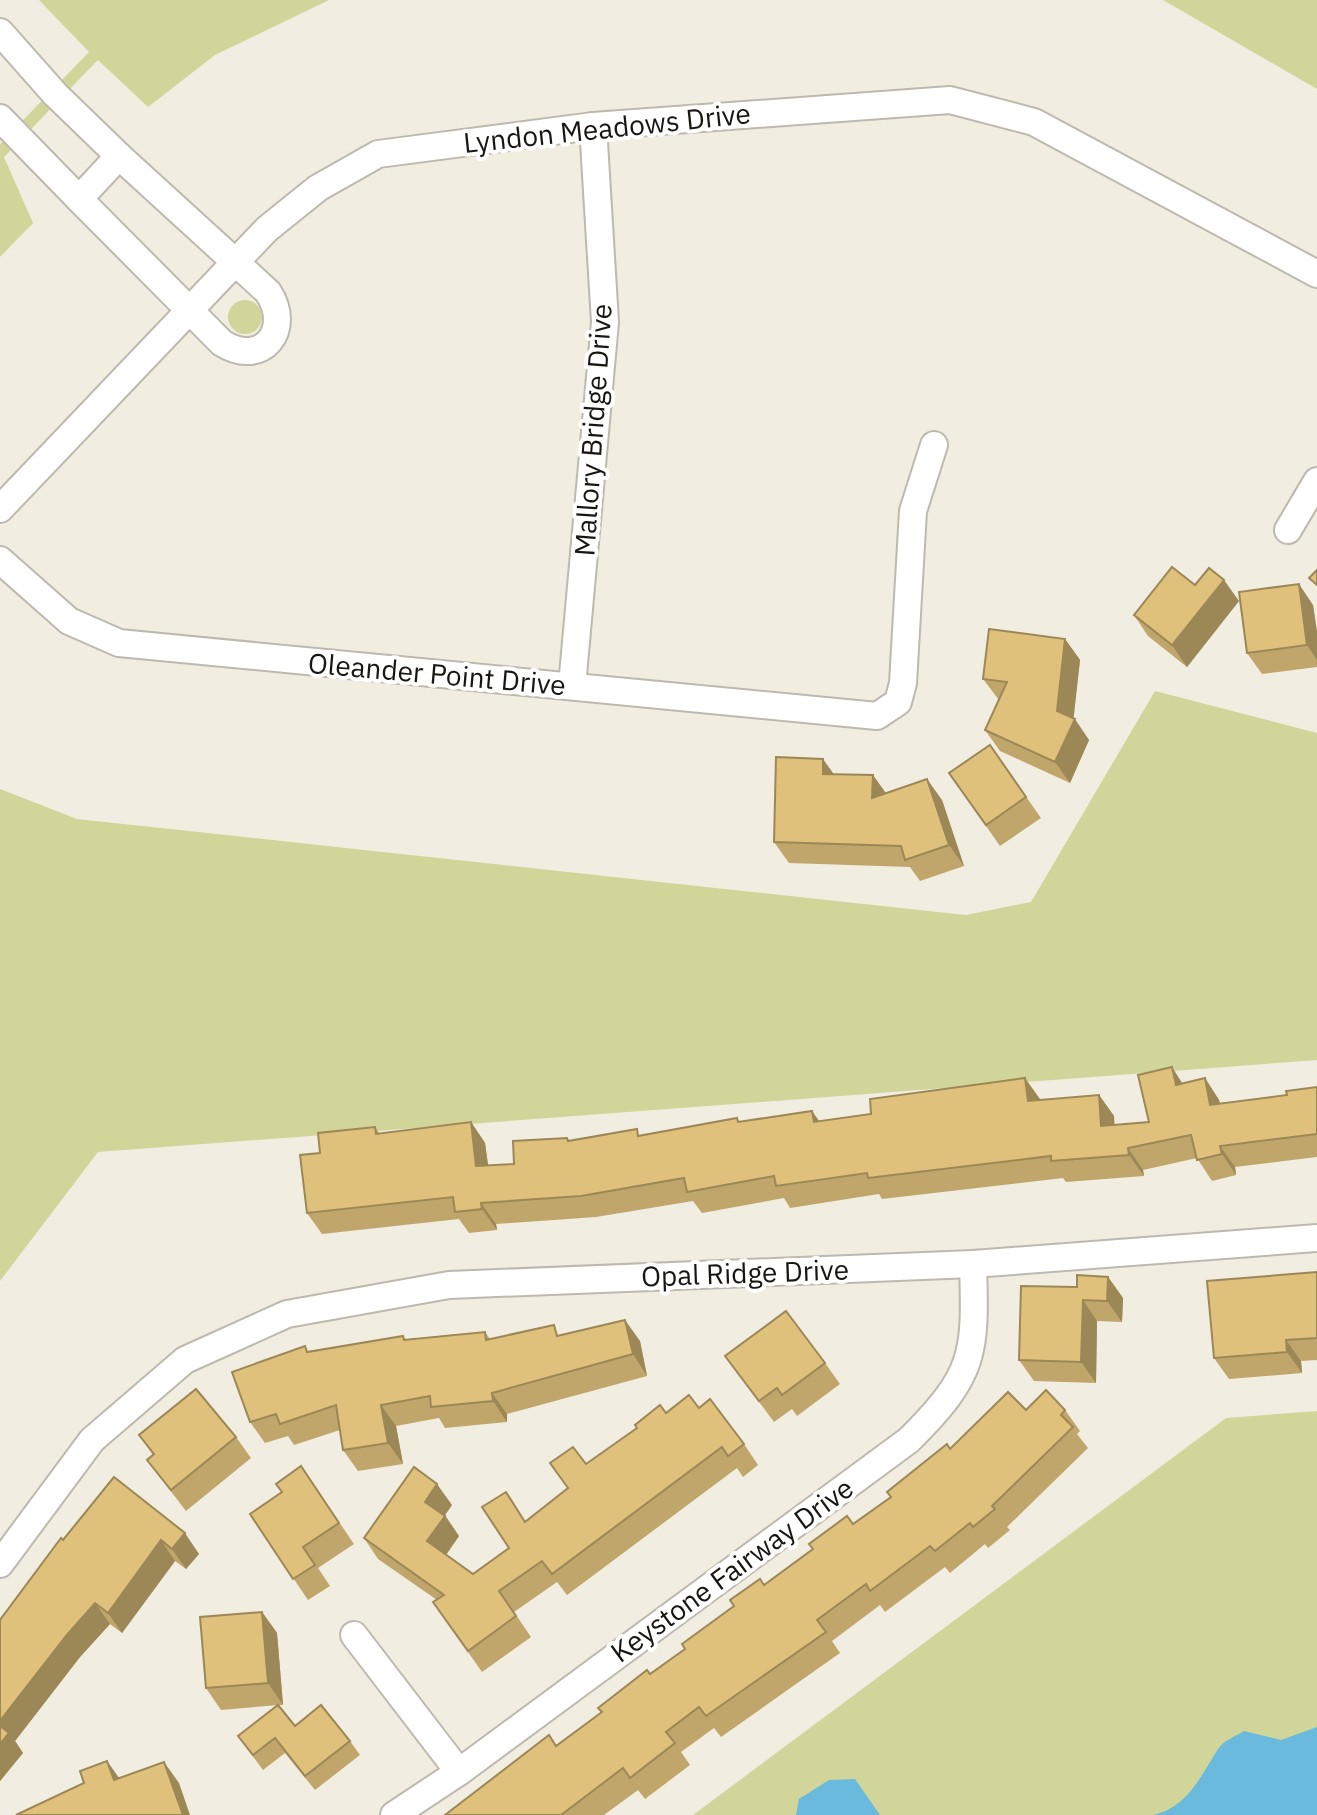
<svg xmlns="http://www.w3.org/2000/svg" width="1317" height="1815" font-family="'IBM Plex Sans',sans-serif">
<rect width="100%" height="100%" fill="#f2ede1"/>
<!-- green -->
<g fill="#d2d599">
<polygon points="39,0 329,0 215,55 148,107 98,60 4,157 33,223 0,257 0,144 89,52"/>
<polygon points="1163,0 1317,0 1317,89"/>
<circle cx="245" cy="317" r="17"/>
<polygon points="1155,691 1317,733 1317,1060 98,1152 0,1281 0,789 77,819 966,915 1031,902"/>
<polygon points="1317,1411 1317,1815 693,1815 1226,1418"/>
</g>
<!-- water -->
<g fill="#6abade">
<path d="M1317 1727V1815H1153C1188 1807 1200 1777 1218 1749 1223 1741 1236 1736 1244 1731L1281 1740Z"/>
<polygon points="855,1779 880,1815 796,1815 799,1799 829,1780"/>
</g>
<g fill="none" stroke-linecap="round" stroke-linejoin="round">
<defs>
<g id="minor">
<polyline points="0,32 55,94 119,156 79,199 0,118"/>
<path d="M79 199 222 343C262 368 293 330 268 292L119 156"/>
<polyline points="0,509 267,229 318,188 378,154 593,126 950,100 1034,122 1317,274"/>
<polyline points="1288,530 1317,481"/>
<polyline points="0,560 69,621 119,643 877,716 898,702 903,683 913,511 934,445"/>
<polyline points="572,686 605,322 593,126"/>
<polyline points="0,1564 92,1440 185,1360 287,1314 449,1285 973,1264 1317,1238"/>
<polyline points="354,1635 459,1772"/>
<path d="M394 1815 459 1772 909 1440C975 1374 976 1355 973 1264"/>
</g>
</defs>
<!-- minor casing -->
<use href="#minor" stroke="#beb9ae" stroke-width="30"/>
<!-- minor -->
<use href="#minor" stroke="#fff" stroke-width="26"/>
</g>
<!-- wall -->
<g fill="#c0a66b">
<polygon points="1195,585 1239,601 1187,667 1148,636 1134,615"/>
<polygon points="1313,605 1317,632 1317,667 1262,674 1247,653"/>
<polygon points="1065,639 1080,660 1073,718 1089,740 1070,783 1000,751 985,730 999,700 983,679"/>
<polygon points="990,745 1041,818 1000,846 949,773"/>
<polygon points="834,774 886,793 942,800 964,866 920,881 910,867 789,863 774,842"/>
<polygon points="1205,1078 1219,1100 1220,1103 1287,1095 1317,1087 1317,1157 1235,1167 1236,1175 1212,1181 1197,1158 1143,1170 1144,1176 1066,1182 1063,1178 882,1199 879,1194 790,1208 784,1198 702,1213 693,1201 596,1217 496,1224 497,1230 469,1233 459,1219 322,1234 307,1213 320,1153 375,1127 380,1134 471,1122 485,1143 488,1165 514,1164 567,1138 570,1141 641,1135 737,1118 740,1122 819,1121 1099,1095 1114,1116 1114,1125 1149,1122 1183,1083"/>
<polygon points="1317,1272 1317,1360 1301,1361 1302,1373 1229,1379 1214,1358"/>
<polygon points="1108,1277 1123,1298 1122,1322 1097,1321 1096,1383 1034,1381 1019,1360 1077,1287"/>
<polygon points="485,1332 490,1339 561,1335 640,1341 647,1376 507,1414 507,1422 445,1428 439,1418 396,1426 403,1464 358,1471 343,1450 340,1430 294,1445 288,1436 265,1443 250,1422 309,1351 403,1336 406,1340"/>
<polygon points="725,1356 825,1363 840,1384 797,1416 792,1409 774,1422"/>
<polygon points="699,1408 744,1444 758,1465 743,1477 737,1468 567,1595 557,1582 514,1612 531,1637 482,1672 433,1602 437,1600 378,1559 364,1538 452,1505 445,1515 459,1536 446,1555 473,1574 509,1548 525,1521 568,1488 586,1464 666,1413"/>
<polygon points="1026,1410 1065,1410 1080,1431 1077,1434 1088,1448 1007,1527 1010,1530 988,1548 985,1544 950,1573 945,1567 885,1612 880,1605 832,1641 840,1653 721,1737 714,1728 681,1752 690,1765 645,1799 638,1790 604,1815 445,1815 556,1746 685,1649 764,1585 853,1524 891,1497 950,1449"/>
<polygon points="139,1435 236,1437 251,1458 186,1511 147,1460 153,1455"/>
<polygon points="301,1466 354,1544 318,1568 330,1586 308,1600 250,1514 282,1492"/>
<polygon points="114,1477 199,1554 186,1569 175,1561 122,1633 110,1624 80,1657 15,1741 23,1753 0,1781 0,1620"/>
<polygon points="262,1612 277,1633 283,1705 278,1705 295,1726 350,1741 360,1755 315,1790 285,1753 263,1770 238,1736 278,1705 221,1710 206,1688"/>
</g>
<!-- shaded-wall -->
<g fill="#9c8757">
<polygon points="1224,580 1239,601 1187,667 1172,645"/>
<polygon points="1299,584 1313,605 1317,632 1317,660 1307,645"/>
<polygon points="1065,639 1080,660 1073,724 1075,719 1089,740 1070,783 1055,762 1057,711"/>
<polygon points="823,759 838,780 823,774"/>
<polygon points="873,775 888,796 872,798"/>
<polygon points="927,779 942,800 964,866 949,845"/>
<polygon points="1172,1067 1186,1089 1176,1085"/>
<polygon points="1025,1078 1040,1099 1043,1122 1028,1101"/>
<polygon points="1205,1078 1219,1100 1225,1126 1210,1105"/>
<polygon points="1099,1095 1114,1116 1116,1147 1101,1126"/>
<polygon points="812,1111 827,1132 814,1122"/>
<polygon points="471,1122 485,1143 491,1187 476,1166"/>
<polygon points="1220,1146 1235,1167 1236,1175 1222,1154"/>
<polygon points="1128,1148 1143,1170 1144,1176 1129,1155"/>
<polygon points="481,1203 496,1224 497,1230 482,1209"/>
<polygon points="1108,1277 1123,1298 1122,1322 1107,1301"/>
<polygon points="1083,1300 1097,1321 1096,1383 1081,1362"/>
<polygon points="625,1320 640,1341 647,1376 633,1354"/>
<polygon points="1286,1340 1301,1361 1302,1373 1287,1352"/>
<polygon points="492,1393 507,1414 507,1422 493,1401"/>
<polygon points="381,1405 396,1426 403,1464 388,1443"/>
<polygon points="437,1484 452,1505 440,1522 425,1502"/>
<polygon points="445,1516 459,1536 441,1562 427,1541"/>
<polygon points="185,1533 199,1554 186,1569 172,1549"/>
<polygon points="161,1540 175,1561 122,1633 108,1613"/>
<polygon points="95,1603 110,1624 80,1657 15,1741 23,1753 0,1781 0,1721 66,1636"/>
<polygon points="262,1612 277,1633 283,1705 268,1683"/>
<polygon points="107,1761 122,1782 114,1780"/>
<polygon points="164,1762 179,1783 190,1815 183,1815"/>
</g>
<!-- building -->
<g fill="#dfc17c" stroke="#9c8757" stroke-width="2">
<polygon points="1172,567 1195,585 1209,568 1224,580 1172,645 1134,615"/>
<polygon points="1317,570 1317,585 1309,578"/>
<polygon points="1299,584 1307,645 1247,653 1239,592"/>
<polygon points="989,629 1065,639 1057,711 1075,719 1055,762 985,730 1007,682 983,679"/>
<polygon points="990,745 1026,797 986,825 949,773"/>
<polygon points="776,757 823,759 823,774 873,775 872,798 927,779 949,845 905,860 901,846 774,842"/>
<polygon points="1172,1067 1176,1085 1205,1078 1210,1105 1287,1095 1286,1091 1317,1087 1317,1134 1220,1146 1222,1154 1197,1160 1191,1135 1128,1148 1129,1155 1051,1161 1051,1156 868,1178 867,1173 776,1186 774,1176 687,1192 684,1178 581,1196 481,1203 482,1209 455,1212 453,1197 307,1213 300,1155 320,1153 318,1133 375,1127 376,1134 471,1122 476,1166 514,1164 513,1141 567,1138 568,1141 637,1129 638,1136 737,1118 738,1122 812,1111 814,1122 871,1114 870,1099 1025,1078 1028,1101 1099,1095 1101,1126 1149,1122 1138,1075"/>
<polygon points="1317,1272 1317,1338 1286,1340 1287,1352 1214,1358 1207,1281"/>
<polygon points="1077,1275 1108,1277 1107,1301 1083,1300 1081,1362 1019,1360 1021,1286 1077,1287"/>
<polygon points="786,1311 825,1363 782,1395 777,1388 759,1401 725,1356"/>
<polygon points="625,1320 633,1354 492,1393 493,1401 431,1407 430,1396 381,1405 388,1443 343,1450 336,1405 280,1424 276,1414 250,1422 232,1372 305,1346 307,1352 403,1336 404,1340 485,1332 486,1340 554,1325 557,1336"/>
<polygon points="196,1389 236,1437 171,1490 147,1460 154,1454 139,1435"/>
<polygon points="1046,1390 1065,1410 1061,1415 1073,1427 992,1506 995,1509 973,1527 970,1523 935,1551 930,1546 870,1591 866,1584 817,1620 826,1632 706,1716 699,1707 666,1732 675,1743 630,1778 623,1768 561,1815 445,1815 549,1735 556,1746 602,1712 598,1708 647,1670 650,1674 685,1649 682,1644 734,1606 730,1600 760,1579 764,1585 813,1549 809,1544 847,1516 853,1524 891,1497 887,1492 947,1444 950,1449 1008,1392 1026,1410"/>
<polygon points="689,1395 699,1408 710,1399 744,1444 728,1456 722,1447 552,1574 542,1561 499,1591 516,1616 468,1651 433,1602 444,1595 364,1538 414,1467 437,1484 425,1502 445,1516 427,1541 473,1574 509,1548 482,1507 506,1492 525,1522 568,1488 550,1463 573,1447 586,1464 637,1428 635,1425 660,1405 666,1413"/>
<polygon points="301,1466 339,1523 303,1547 315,1565 293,1579 250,1514 282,1492 276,1484"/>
<polygon points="114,1477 185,1533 172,1549 161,1540 108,1613 95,1603 66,1636 0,1721 0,1620 61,1538 63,1540"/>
<polygon points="262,1612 268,1683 206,1688 200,1617"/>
<polygon points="278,1705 295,1726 321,1705 350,1741 305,1776 275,1738 253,1755 238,1736"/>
<polygon points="0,1726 9,1733 0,1744"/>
<polygon points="107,1761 114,1780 164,1762 183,1815 16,1815 84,1783 80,1771"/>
</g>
<g text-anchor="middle" stroke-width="8" stroke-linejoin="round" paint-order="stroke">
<!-- street labels -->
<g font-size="28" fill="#171612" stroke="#fff">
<text transform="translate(607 128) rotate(-6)" y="10">Lyndon Meadows Drive</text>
<text transform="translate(593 430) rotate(-86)" y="10">Mallory Bridge Drive</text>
<text transform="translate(437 674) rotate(5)" y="10">Oleander Point Drive</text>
<text transform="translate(745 1273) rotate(-2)" y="10">Opal Ridge Drive</text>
<text transform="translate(732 1570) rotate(-36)" y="10">Keystone Fairway Drive</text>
</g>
</g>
</svg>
